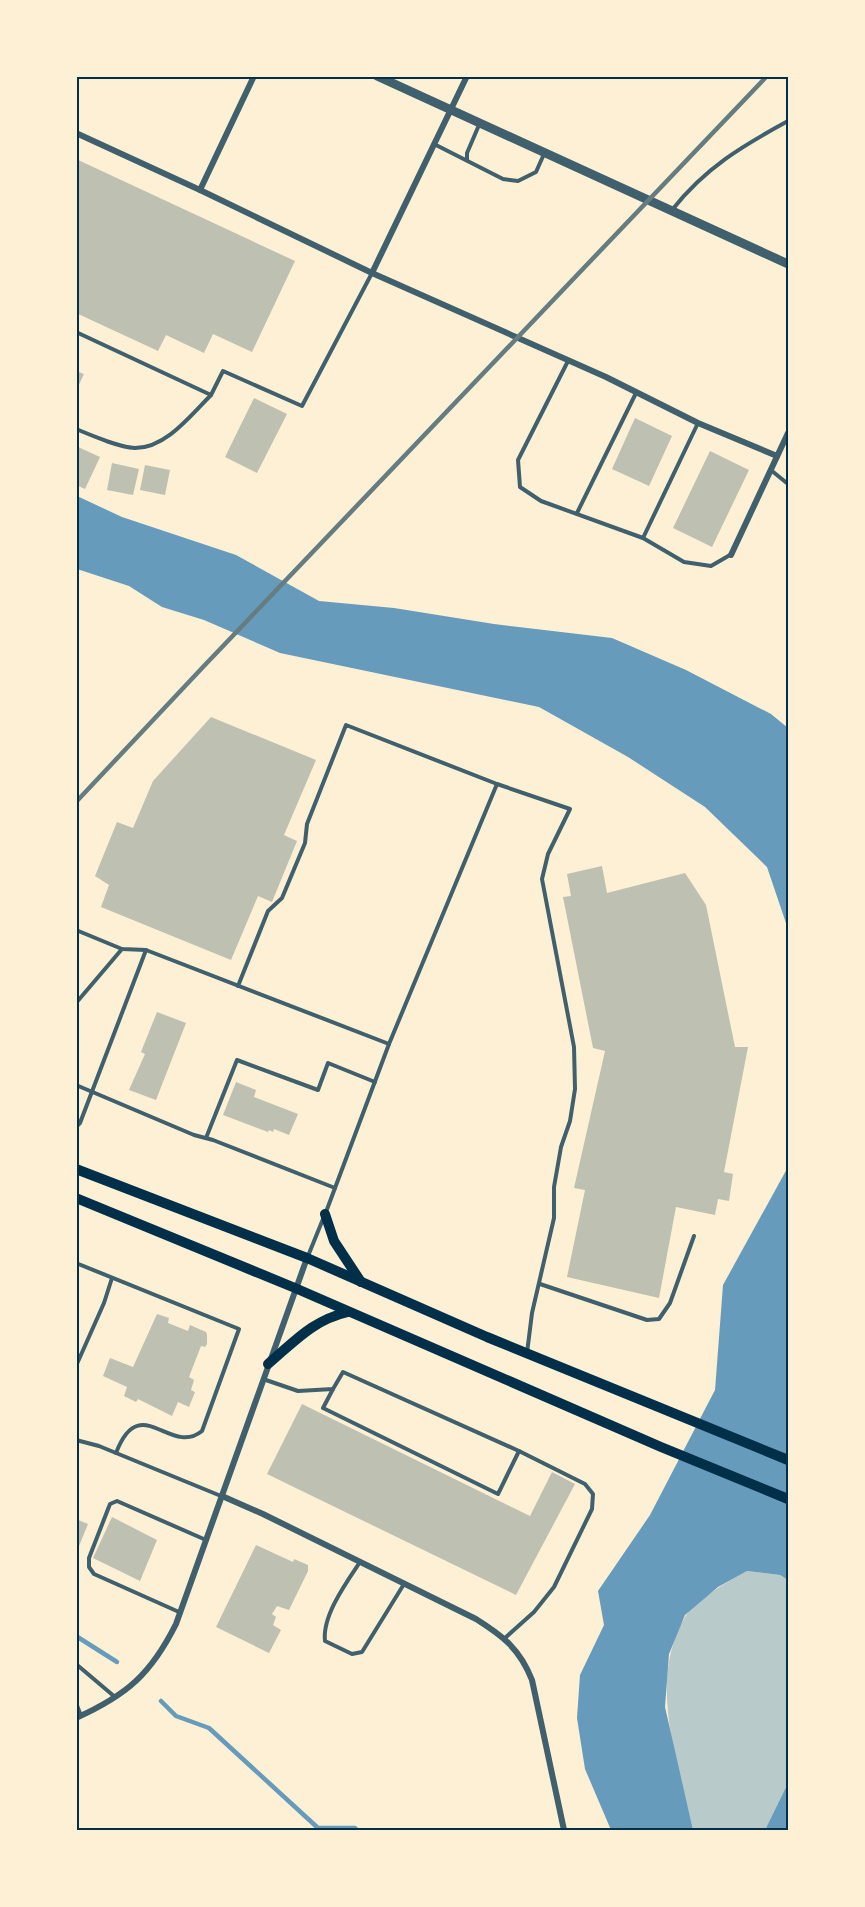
<svg xmlns="http://www.w3.org/2000/svg" width="865" height="1907" font-family="'Alegreya Sans',sans-serif">
<rect width="100%" height="100%" fill="#fdf0d5"/>
<!-- green -->
<path fill="#b9caca" d="M747 1571 780 1575 788 1580V1783L765 1830H693C678 1763 647 1681 685 1617 694 1601 730 1580 747 1571Z"/>
<!-- water -->
<g fill="#669bbc">
<polygon points="77,496 122,517 236,555 319,601 394,608 494,624 612,638 686,670 771,714 788,728 788,929 767,867 705,807 628,757 539,707 280,653 204,620 162,607 129,586 77,569"/>
<polygon points="788,1167 788,1580 780,1575 747,1571 718,1587 685,1615 669,1654 665,1707 693,1830 611,1830 585,1769 577,1718 580,1675 604,1625 598,1591 650,1515 715,1390 723,1285"/>
<polygon points="788,1783 788,1830 765,1830"/>
</g>
<g fill="none" stroke-linecap="round" stroke-linejoin="round">
<!-- stream -->
<g stroke="#669bbc" stroke-width="4.5">
<polyline points="76,1636 117,1662"/>
<polyline points="161,1701 176,1716 209,1728 318,1828 355,1828 357,1830"/>
</g>
</g>
<!-- building -->
<g fill="#bec0b2">
<polygon points="76,159 295,261 252,352 213,334 204,353 166,335 158,351 76,313"/>
<polygon points="76,371 84,374 76,391"/>
<polygon points="254,398 287,414 257,473 225,457"/>
<polygon points="635,418 672,436 649,486 612,469"/>
<polygon points="76,446 100,457 85,489 76,485"/>
<polygon points="710,451 749,470 712,547 673,528"/>
<polygon points="112,463 139,469 133,495 107,490"/>
<polygon points="145,465 170,470 165,495 140,490"/>
<polygon points="211,717 316,760 284,835 297,841 272,902 258,896 231,960 101,907 109,885 95,876 117,822 133,828 153,781"/>
<polygon points="602,866 607,893 685,873 706,905 735,1047 748,1047 724,1172 733,1174 729,1201 718,1199 715,1215 676,1207 659,1298 567,1277 585,1190 574,1188 605,1051 593,1048 563,897 571,896 567,874"/>
<polygon points="157,1012 186,1023 156,1100 129,1090 145,1054 141,1052"/>
<polygon points="236,1082 256,1090 254,1097 298,1114 289,1135 274,1129 273,1132 269,1130 268,1132 223,1115"/>
<polygon points="157,1314 169,1318 168,1323 188,1331 190,1325 206,1332 207,1335 207,1344 205,1347 201,1346 189,1377 194,1380 191,1390 195,1392 189,1407 178,1402 172,1416 138,1399 136,1402 124,1396 127,1387 103,1376 110,1358 133,1367"/>
<polygon points="302,1404 530,1516 552,1472 575,1484 516,1595 267,1474"/>
<polygon points="112,1517 157,1540 140,1581 93,1558"/>
<polygon points="76,1519 88,1524 77,1551 76,1551"/>
<polygon points="256,1545 293,1562 294,1559 308,1565 308,1571 289,1610 277,1606 272,1614 276,1617 273,1625 281,1630 269,1653 216,1627"/>
</g>
<g fill="none" stroke-linecap="round" stroke-linejoin="round">
<!-- service -->
<g stroke="#3f606c" stroke-width="4">
<polyline points="434,144 503,179 518,181 536,172 544,154"/>
<polyline points="467,160 467,153 479,125"/>
<path d="M672 210C705 168 742 146 788 121"/>
<polyline points="76,332 211,395 223,371 302,406 372,273"/>
<polyline points="568,361 518,460 520,487 541,501 643,538 684,562 711,566 730,555"/>
<path d="M76 429C93 436 118 447 135 448 166 448 191 415 211 395"/>
<polyline points="772,471 788,484"/>
<polyline points="577,513 636,393"/>
<polyline points="643,538 698,423"/>
<polyline points="76,930 122,949 146,950"/>
<polyline points="238,986 268,911 282,898 305,843 307,824 346,725 497,784 570,809 548,854 542,879 574,1047 575,1089 570,1121 561,1147 554,1187 554,1218 532,1313 527,1353"/>
<polyline points="76,1003 122,949"/>
<polyline points="76,1085 194,1135 213,1140 335,1188"/>
<polyline points="76,1127 80,1123 146,950 389,1044"/>
<polyline points="206,1138 237,1060 318,1090 328,1063 375,1082"/>
<polyline points="326,1212 389,1044 497,784"/>
<polyline points="308,1256 323,1219"/>
<path d="M76 1263 239 1329 202 1431C170 1457 140 1390 116 1453"/>
<polyline points="540,1284 647,1320 659,1319 670,1303 694,1236"/>
<polyline points="76,1366 104,1303 112,1278"/>
<polyline points="263,1379 298,1391 333,1389 343,1372 519,1451 585,1484 593,1494 592,1509 554,1587 534,1612 505,1638"/>
<polyline points="333,1389 323,1408 498,1494 519,1451"/>
<polyline points="76,1440 99,1446 221,1496"/>
<path d="M360 1562C346 1583 322 1616 325 1641L352 1654 362 1652 404 1584"/>
<polyline points="179,1612 94,1574 89,1567 89,1558 110,1504 117,1501 206,1540"/>
<polyline points="76,1664 115,1697"/>
<polyline points="76,1703 81,1716"/>
</g>
<!-- minor -->
<g stroke="#3f606c" stroke-width="6">
<polyline points="76,133 200,190 372,273 606,377 698,423 777,456"/>
<polyline points="200,190 254,76"/>
<polyline points="372,273 467,76"/>
<polyline points="731,555 788,433"/>
<path d="M222 1496 263 1514 476 1619C503 1636 520 1649 532 1680L564 1830"/>
<path d="M76 1718C127 1695 151 1674 176 1624L307 1258"/>
</g>
<!-- tertiary -->
<polyline stroke="#3f606c" stroke-width="9" points="377,76 788,264"/>
<!-- secondary -->
<g stroke="#003049" stroke-width="10">
<polyline points="76,1169 307,1258 487,1337 788,1460"/>
<polyline points="76,1198 295,1288 661,1447 788,1499"/>
<polyline points="325,1214 334,1241 361,1282"/>
<path d="M268 1364C295 1341 313 1320 348 1312"/>
</g>
<!-- rail -->
<polyline stroke="#657d81" stroke-width="4.5" points="76,802 203,667 767,76"/>
</g>
<!-- border -->
<rect width="865" height="1907" fill="none" stroke="#fdf0d5" stroke-width="156"/>
<rect x="78" y="78" width="709" height="1751" fill="none" stroke="#003049" stroke-width="2"/>
</svg>
